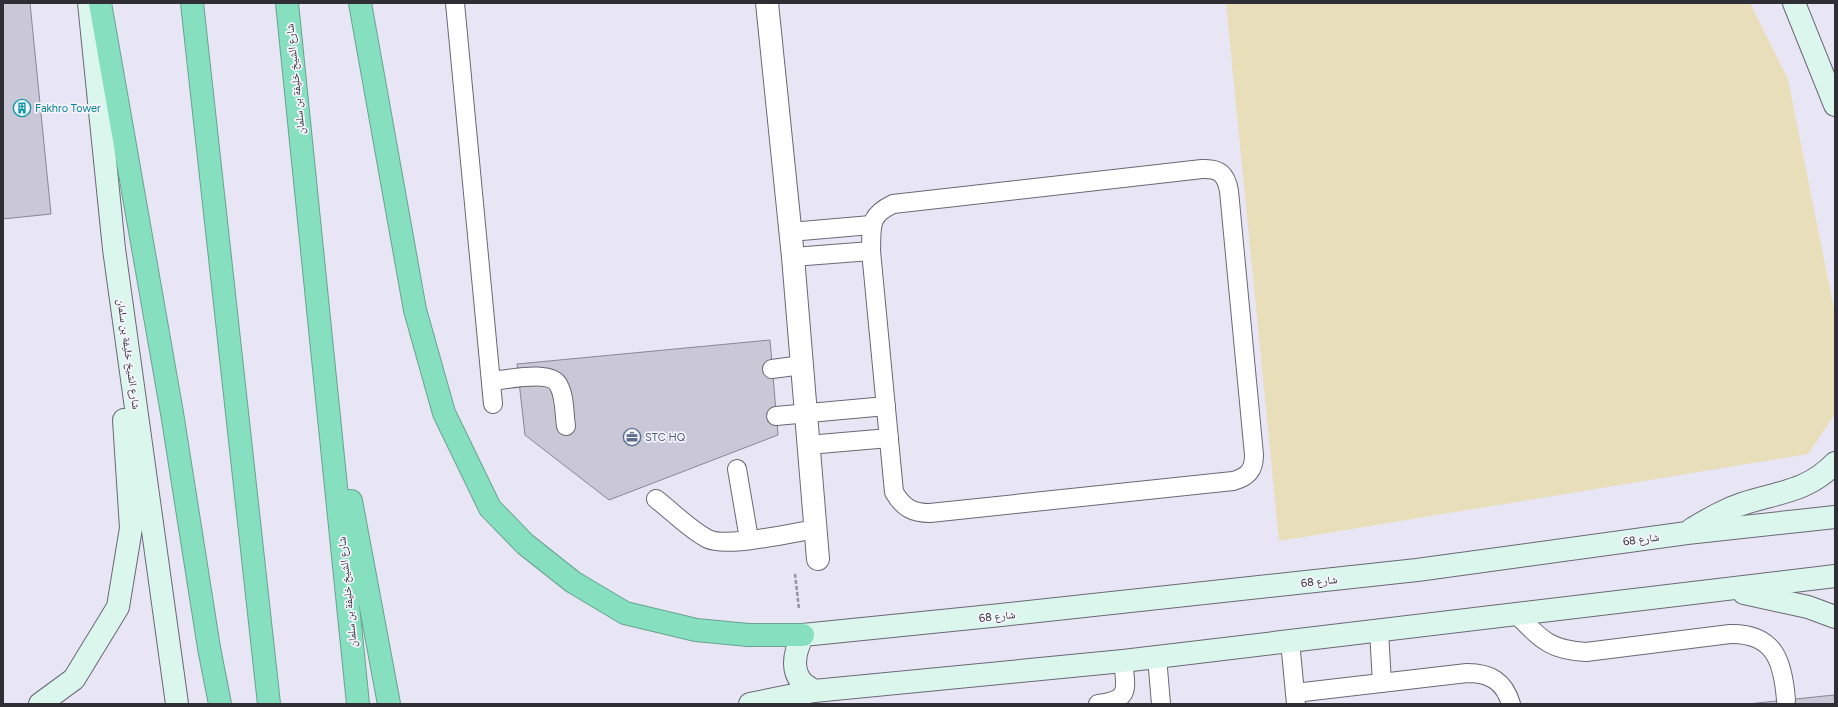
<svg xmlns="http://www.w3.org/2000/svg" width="1838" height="707" font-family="Figtree,'Noto Naskh Arabic',sans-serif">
<rect width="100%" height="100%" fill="#e8e6f5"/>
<!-- sand -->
<polygon fill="#e8deb9" points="1226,3 1750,3 1788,79 1835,314 1835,414 1808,454 1279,541"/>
<!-- building -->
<g fill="#cac8d6" stroke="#8a8795">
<polygon points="3,3 30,3 51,214 3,219"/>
<polygon points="770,340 778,435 609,500 525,435 517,364"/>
<polygon points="1834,695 1835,704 1748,704 1786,700"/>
</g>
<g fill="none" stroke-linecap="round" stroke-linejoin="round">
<defs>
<g id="service">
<polyline points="455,3 493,404"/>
<path d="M1202 169C1219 168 1226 174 1229 191L1254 455C1254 470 1248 477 1233 481L930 513C913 513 903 508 894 492L871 251C872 226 868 216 893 204Z"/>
<polyline points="790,232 871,225"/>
<polyline points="793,257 871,251"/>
<polyline points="772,369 802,365"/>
<path d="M491 381C507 380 552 369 559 386 565 397 564 413 566 426"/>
<polyline points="776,416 886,406"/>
<polyline points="808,445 889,438"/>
<polyline points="737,469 749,539"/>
<path d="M656 499C672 511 690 530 708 539 727 548 792 533 815 529"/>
<path d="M1517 615C1542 640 1550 650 1586 652L1730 634C1775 633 1783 662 1786 700"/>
<polyline points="1379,631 1382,683"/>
<polyline points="1290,641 1296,704"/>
<polyline points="1157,657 1161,704"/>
<path d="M1295 693 1467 673C1490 673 1504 681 1511 704"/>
<path d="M1098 704C1131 700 1126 689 1123 661"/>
</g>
<polyline id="minor" points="767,3 793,257 818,559"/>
<g id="secondary">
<polyline points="89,3 114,249 177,704"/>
<polyline points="1794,3 1835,105"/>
<path d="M1692 529C1709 519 1724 510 1742 504 1778 492 1807 492 1835 463"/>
<polyline points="1744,593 1808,607 1835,617"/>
<path d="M814 691C810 688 804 685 801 681 790 667 796 649 803 635L1001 615 1417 570 1687 533 1835 517"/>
<polyline points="40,704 74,679 118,607 131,528 124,420"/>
<polyline points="750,704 814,691 1123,661 1835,576"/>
</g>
<g id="motorway">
<polyline points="100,3 172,413 209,648 220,704"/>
<polyline points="192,3 269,704"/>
<polyline points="287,3 358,704"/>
<polyline points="360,3 415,310 444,413 490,508 525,544 573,582 625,613 696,630 748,635 803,635"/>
<polyline points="351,501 389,704"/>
</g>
</defs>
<!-- service casing -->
<use href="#service" stroke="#6b6875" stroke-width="20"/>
<!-- minor casing -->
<use href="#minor" stroke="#6b6875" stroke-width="24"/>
<!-- secondary casing -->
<use href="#secondary" stroke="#6b6875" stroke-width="24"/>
<!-- motorway casing -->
<use href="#motorway" stroke="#68a28f" stroke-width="24"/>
<!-- path -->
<polyline stroke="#94929d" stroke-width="2.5" stroke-dasharray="4 2" stroke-linecap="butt" points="795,574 799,609"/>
<!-- service -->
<use href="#service" stroke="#fff" stroke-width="18"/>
<!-- minor -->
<use href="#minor" stroke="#fff" stroke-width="22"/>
<!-- secondary -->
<use href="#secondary" stroke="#dbf6ec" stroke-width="22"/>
<!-- motorway -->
<use href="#motorway" stroke="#86e0c0" stroke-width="22"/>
</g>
<!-- icons -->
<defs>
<symbol id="building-ring" viewBox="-11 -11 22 22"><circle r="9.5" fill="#f5f4fd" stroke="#0f9aa8" stroke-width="1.5"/><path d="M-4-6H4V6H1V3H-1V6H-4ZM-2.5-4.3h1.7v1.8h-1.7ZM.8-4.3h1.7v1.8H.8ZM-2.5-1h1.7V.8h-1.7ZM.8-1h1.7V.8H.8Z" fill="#0f9aa8"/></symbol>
<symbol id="office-ring" viewBox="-11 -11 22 22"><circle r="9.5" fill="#f5f4fd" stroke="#5c6f8a" stroke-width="1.5"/><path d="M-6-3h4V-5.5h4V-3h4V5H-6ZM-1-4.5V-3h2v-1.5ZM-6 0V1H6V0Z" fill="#5c6f8a"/></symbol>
</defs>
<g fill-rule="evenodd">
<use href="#building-ring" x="12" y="98" width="20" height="20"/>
<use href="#office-ring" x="622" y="427" width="20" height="20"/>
</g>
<g text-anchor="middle" stroke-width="3.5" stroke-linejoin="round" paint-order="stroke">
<!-- street labels -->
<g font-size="11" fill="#2f2e34" stroke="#f5f4fd">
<text transform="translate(295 79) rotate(-96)" y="4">شارع الشيخ خليفة بن سلمان</text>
<text transform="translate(129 354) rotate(82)" y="4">شارع الشيخ خليفة بن سلمان</text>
<text transform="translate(1641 539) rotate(-8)" y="4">شارع 68</text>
<text transform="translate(1319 581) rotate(-6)" y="4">شارع 68</text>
<text transform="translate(347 592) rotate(-96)" y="4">شارع الشيخ خليفة بن سلمان</text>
<text transform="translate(997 616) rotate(-6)" y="4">شارع 68</text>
</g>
<!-- culture labels -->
<g font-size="11" fill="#0d838f" stroke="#f5f4fd" text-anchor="start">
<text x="35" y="112">Fakhro Tower</text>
</g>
<!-- service labels -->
<g font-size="11" fill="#4e5e75" stroke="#f5f4fd" text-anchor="start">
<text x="645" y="441">STC HQ</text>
</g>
</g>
<!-- border -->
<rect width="1838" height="707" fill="none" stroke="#2f2e34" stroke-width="8"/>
</svg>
